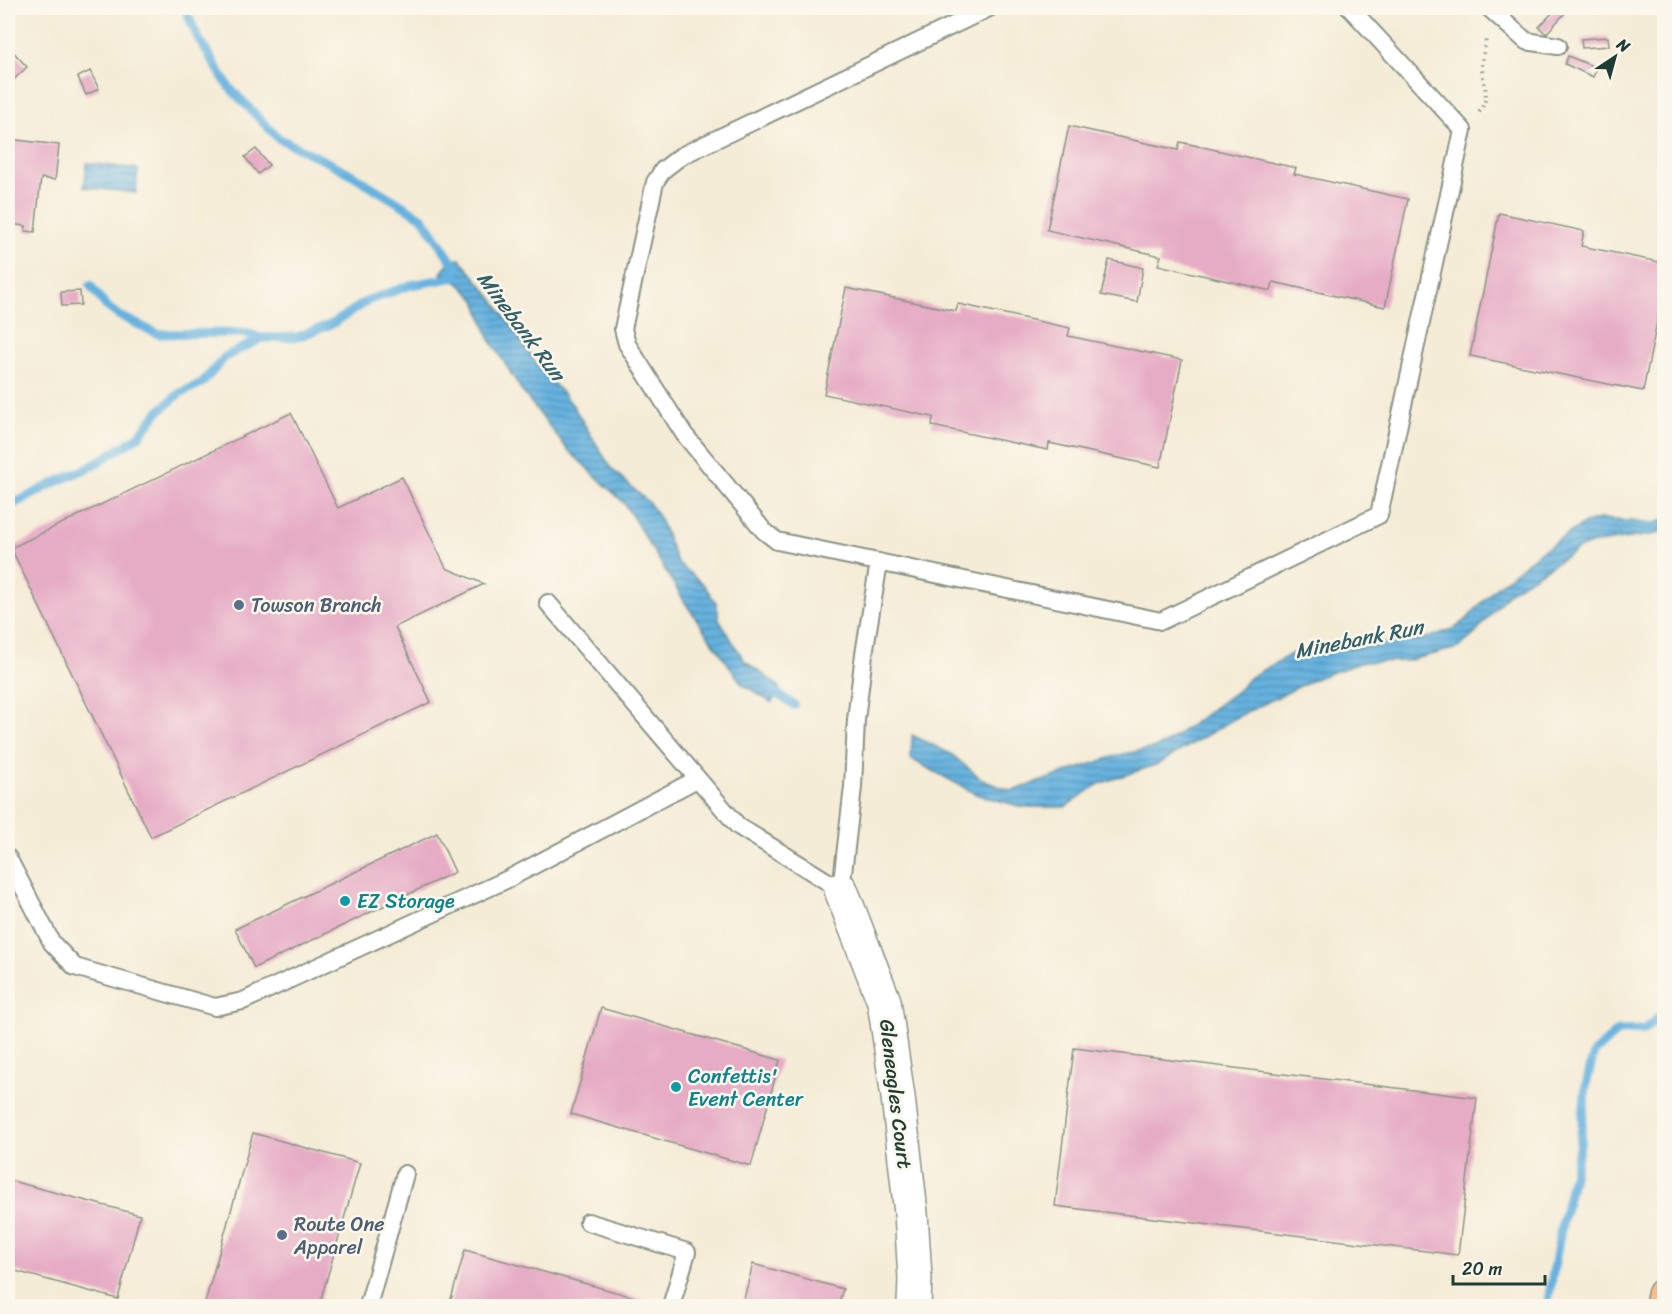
<svg xmlns="http://www.w3.org/2000/svg" width="1672" height="1314" font-family="Sriracha,sans-serif">
<defs>
<pattern id="water-rules" width="6" height="5" patternUnits="userSpaceOnUse" patternTransform="scale(1.5)"><rect width="6" height="5" fill="#66b2df"/><path d="M0 2.5h6" fill="none" stroke="#5392b6"/></pattern>
</defs>
<rect width="100%" height="100%" fill="#fbf7ec"/>
<filter id="ink" filterUnits="userSpaceOnUse"><feTurbulence type="fractalNoise" baseFrequency=".0167" numOctaves="2"/><feDisplacementMap in="SourceGraphic" scale="12" xChannelSelector="R" yChannelSelector="G"/><feConvolveMatrix kernelMatrix="1 2 1 2 8 2 1 2 1" color-interpolation-filters="sRGB"/></filter>
<filter id="wash" filterUnits="userSpaceOnUse"><feTurbulence type="fractalNoise" baseFrequency=".008" numOctaves="4" result="noise"/><feDisplacementMap in="SourceGraphic" scale="24" xChannelSelector="R" yChannelSelector="G"/><feGaussianBlur stdDeviation="1.35" result="paint"/><feColorMatrix in="noise" values="0 0 0 0 0 0 0 0 0 0 0 0 0 0 0 0 0 1.4 0 .05"/><feComposite in="paint" operator="in"/></filter>
<g filter="url(#wash)">
<rect width="100%" height="100%" fill="#f5ecd7"/>
<!-- water -->
<g fill="url(#water-rules)" stroke="#42788a" stroke-width="1.5">
<polygon points="87,163 138,169 136,193 84,187"/>
<polygon points="460,259 493,299 538,366 572,404 611,468 649,503 660,519 677,562 704,585 712,597 717,604 719,620 744,660 780,687 772,703 742,684 686,604 624,503 567,449 522,391 489,338 476,300 457,282 446,279 441,273 451,260"/>
<polygon points="1600,519 1655,523 1664,520 1664,530 1656,534 1591,544 1578,549 1510,591 1475,634 1458,648 1406,661 1363,662 1319,677 1239,716 1158,764 1099,784 1065,807 1023,807 978,795 911,759 912,735 951,754 984,781 1012,791 1118,755 1154,748 1166,743 1238,690 1250,677 1295,652 1338,650 1430,637 1455,628 1466,620 1495,588 1541,551 1585,523"/>
</g>
<g fill="none" stroke-linecap="round" stroke-linejoin="round">
<!-- stream -->
<g stroke="#66b2df" stroke-width="9">
<polyline points="185,8 197,36 229,87 278,138 346,171 423,218 456,268"/>
<polyline points="90,285 106,306 118,315 158,334 246,333 262,338"/>
<polyline points="8,507 56,482 90,467 138,437 157,413 180,393 202,383 225,357 262,338 297,337 332,324 369,300 411,285 456,277"/>
<polyline points="767,687 794,705"/>
<polyline points="1547,1306 1562,1224 1580,1145 1586,1085 1594,1053 1618,1031 1644,1030 1664,1012"/>
</g>
</g>
<g id="blocks">
<!-- building -->
<g fill="#e6abc5">
<polygon points="1557,8 1565,13 1546,34 1539,27"/>
<polygon points="1608,37 1609,46 1582,48 1581,39"/>
<polygon points="8,46 27,67 8,85"/>
<polygon points="1568,56 1597,68 1593,77 1565,64"/>
<polygon points="90,71 99,89 86,95 78,77"/>
<polygon points="1069,126 1178,150 1180,142 1296,168 1294,174 1408,199 1385,307 1273,282 1271,291 1158,265 1161,256 1047,230"/>
<polygon points="8,139 59,145 55,180 41,178 35,232 25,231 26,226 8,224"/>
<polygon points="256,149 269,165 258,174 245,157"/>
<polygon points="1499,213 1584,231 1581,246 1664,263 1664,288 1643,391 1470,356"/>
<polygon points="1109,260 1143,268 1137,302 1101,295"/>
<polygon points="846,288 956,311 958,304 1070,328 1068,336 1182,360 1160,467 1049,443 1048,450 932,426 933,417 824,394"/>
<polygon points="80,291 81,305 62,306 61,292"/>
<polygon points="291,413 338,508 402,477 446,568 484,584 395,627 431,702 151,837 11,548"/>
<polygon points="437,833 455,872 254,968 235,929"/>
<polygon points="601,1008 780,1060 751,1166 571,1114"/>
<polygon points="1074,1048 1477,1098 1458,1255 1055,1206"/>
<polygon points="253,1133 360,1163 319,1306 204,1306"/>
<polygon points="8,1180 140,1215 118,1299 8,1269"/>
<polygon points="465,1250 655,1303 654,1306 449,1306"/>
<polygon points="753,1264 843,1289 838,1306 742,1306"/>
</g>
</g>
</g>
<g filter="url(#ink)">
<use href="#blocks" fill-opacity="0" stroke="#8a9486" stroke-width="1.5"/>
<g fill="none" stroke-linecap="round" stroke-linejoin="round">
<defs>
<g id="lane">
<polyline points="989,8 681,156 663,170 655,182 623,329 627,344 684,434 764,531 777,541 1161,621 1379,515 1463,130 1350,8"/>
<polyline points="1489,8 1526,41 1558,46"/>
<polyline points="548,603 738,826 841,890 853,787 856,720 864,654 879,562"/>
<polyline points="8,858 52,943 75,967 215,1007 243,1001 508,879 697,779"/>
<polyline points="588,1222 687,1252 671,1306"/>
<polyline points="368,1306 405,1174"/>
</g>
<polyline id="street" points="841,890 884,1001 898,1097 911,1213 915,1278 914,1306"/>
<polyline id="highway" points="1662,1306 1664,1295"/>
</defs>
<!-- lane casing -->
<use href="#lane" stroke="#8a9486" stroke-width="20"/>
<!-- street casing -->
<use href="#street" stroke="#8a9486" stroke-width="36"/>
<!-- highway casing -->
<use href="#highway" stroke="#8a9486" stroke-width="36"/>
<!-- path -->
<path stroke="#8a9486" stroke-width="4" stroke-dasharray="1.5 4.5" stroke-linecap="butt" d="M1479 112C1492 94 1482 85 1482 67 1482 57 1485 47 1486 38"/>
<!-- lane -->
<use href="#lane" stroke="#fff" stroke-width="16"/>
<!-- street -->
<use href="#street" stroke="#fff" stroke-width="33"/>
<!-- highway -->
<use href="#highway" stroke="#fabc8b" stroke-width="33"/>
</g>
</g>
<!-- markers -->
<g fill="#5c6f8a" stroke="#fbf7ec" stroke-width="2">
<circle cx="239" cy="605" r="6"/>
<circle cx="282" cy="1235" r="6"/>
</g>
<g fill="#0f9aa8" stroke="#fbf7ec" stroke-width="2">
<circle cx="345" cy="901" r="6"/>
<circle cx="676" cy="1087" r="6"/>
</g>
<g text-anchor="middle" stroke-width="5" stroke-linejoin="round" paint-order="stroke">
<!-- service labels -->
<g font-size="20" fill="#4e5e75" stroke="#fbf7ec" text-anchor="start">
<text x="251" y="612">Towson Branch</text>
<text x="294" y="1231">Route One<tspan x="294" dy="23">Apparel</tspan></text>
</g>
<!-- culture labels -->
<g font-size="20" fill="#0d838f" stroke="#fbf7ec" text-anchor="start">
<text x="357" y="908">EZ Storage</text>
<text x="688" y="1083">Confettis'<tspan x="688" dy="23">Event Center</tspan></text>
</g>
<!-- street labels -->
<g font-size="20" fill="#1f3d34" stroke="#fbf7ec">
<text transform="translate(896 1094) rotate(83)" y="7">Gleneagles Court</text>
</g>
<!-- water labels -->
<g font-size="21" font-style="italic" fill="#346067" stroke="#fbf7ec">
<text transform="translate(521 326) rotate(53)" y="7">Minebank Run</text>
<text transform="translate(1359 639) rotate(-11)" y="7">Minebank Run</text>
</g>
</g>
<!-- margin -->
<rect width="1672" height="1314" fill="none" stroke="#fbf7ec" stroke-width="30"/>
<!-- north arrow -->
<g transform="translate(1615 57) rotate(36)" stroke="#fbf7ec" stroke-width="4.5" paint-order="stroke">
<path d="M0-4.5L10 22L0 15L-10 22Z" fill="#1f3d34"/>
<text y="-9" font-size="16" font-weight="bold" text-anchor="middle" fill="#1f3d34">N</text>
</g>
<!-- scale -->
<path d="M1453 1275v9h92v-9" fill="none" stroke="#1f3d34" stroke-width="3"/>
<text x="1462" y="1275" font-size="18" fill="#1f3d34" stroke="#fbf7ec" stroke-width="4.5" paint-order="stroke">20 m</text>
</svg>
